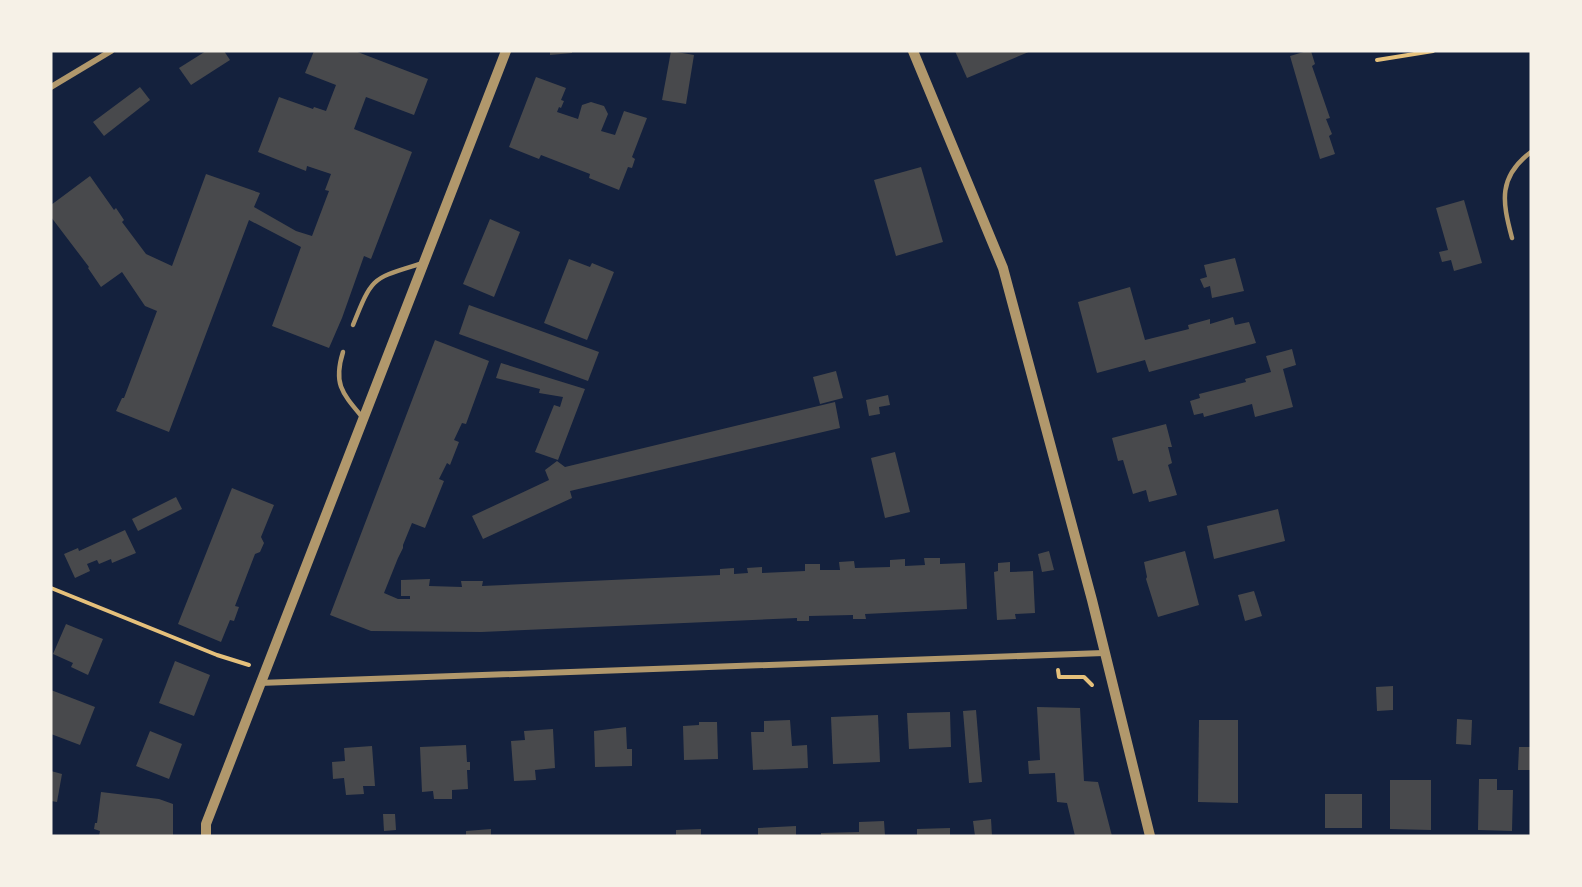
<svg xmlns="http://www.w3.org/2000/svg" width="1582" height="887" font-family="Raleway,sans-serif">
<rect width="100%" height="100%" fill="#14213d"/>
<!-- building -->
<g fill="#48494c">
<polygon points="206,51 224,51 230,60 191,85 179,68"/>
<polygon points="314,51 355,51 428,79 414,115 366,97 354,129 412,152 371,259 364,256 342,318 329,348 272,326 301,247 249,220 169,432 116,411 122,398 124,398 157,311 145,306 122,272 101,287 88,268 89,267 51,217 51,205 90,176 114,210 116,208 124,220 122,222 146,254 172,266 206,174 260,193 254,207 296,231 312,236 329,191 325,190 331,174 307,166 306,171 258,152 279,97 313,109 314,107 326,111 336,85 305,73"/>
<polygon points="550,51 572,51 572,53 550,55"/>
<polygon points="671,51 694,55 686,104 662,100"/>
<polygon points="955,51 1031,51 967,78"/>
<polygon points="1307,51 1311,51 1315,64 1312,66 1330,118 1326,119 1332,134 1329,136 1335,154 1320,159 1290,56"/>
<polygon points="536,77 566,88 561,100 564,101 561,108 559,107 557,112 578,119 582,105 591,102 604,106 608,114 601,131 615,135 624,111 647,118 632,157 635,159 632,168 628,167 619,190 589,178 590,174 541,155 539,159 509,147"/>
<polygon points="140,87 150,100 104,136 93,122"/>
<polygon points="921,167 943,242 896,256 874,180"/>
<polygon points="1464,200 1482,263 1454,271 1451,260 1442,262 1439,252 1448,250 1436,208"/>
<polygon points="490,219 520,232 494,297 463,284"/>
<polygon points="1235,258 1244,291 1212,298 1210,286 1204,288 1200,279 1207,277 1204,265"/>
<polygon points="569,259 590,267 592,263 614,272 587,340 544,323"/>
<polygon points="1130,287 1145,340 1189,329 1188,325 1210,319 1210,324 1233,317 1235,325 1249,322 1256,343 1149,372 1145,360 1097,373 1078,302"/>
<polygon points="469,305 599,352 588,381 459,334"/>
<polygon points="435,340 489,361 466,424 462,423 454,440 459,442 450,465 447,463 439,479 444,481 425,528 412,523 403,545 403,548 398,558 384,593 398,599 410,599 410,596 401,596 401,580 430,579 429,586 462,587 461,581 483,581 482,586 720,575 720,569 734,568 734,574 748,573 747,568 762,567 762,573 805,571 805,564 820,564 820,570 840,570 839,562 854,561 855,568 890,567 890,560 905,559 905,566 925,565 924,558 940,558 940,564 965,563 967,609 865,614 866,619 853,619 853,615 809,616 809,621 797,621 797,618 481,632 371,631 330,615"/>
<polygon points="1292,349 1296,365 1283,369 1293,407 1255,417 1252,404 1204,417 1203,413 1194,415 1190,401 1200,398 1199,394 1246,382 1245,379 1271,372 1266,356"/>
<polygon points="501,363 585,389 558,460 535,452 554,405 560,407 563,397 539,393 540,389 496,378"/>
<polygon points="836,371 843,398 820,404 813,377"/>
<polygon points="888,395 890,405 879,407 880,414 869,416 866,400"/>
<polygon points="835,402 840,428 570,491 572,498 483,539 472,516 549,480 545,470 557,461 565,467"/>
<polygon points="1166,424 1172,447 1168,447 1172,463 1168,465 1177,495 1149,502 1146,490 1133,494 1123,460 1118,461 1112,438"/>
<polygon points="895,452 910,512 885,518 871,458"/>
<polygon points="232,488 274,505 261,537 264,543 260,552 255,554 235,606 239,607 234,621 230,620 221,642 178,624"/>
<polygon points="176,497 182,509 138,531 132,519"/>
<polygon points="1278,509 1285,541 1214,559 1207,526"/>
<polygon points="125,530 136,553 112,563 111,559 99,564 97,560 87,564 90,571 75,578 64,554 78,548 79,551"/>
<polygon points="1049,551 1054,570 1042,572 1038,554"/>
<polygon points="1185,551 1199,605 1158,617 1146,579 1147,577 1144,562"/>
<polygon points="1010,562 1010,572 1033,571 1035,613 1015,614 1016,619 997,620 994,572 998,571 998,563"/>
<polygon points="1254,591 1262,616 1245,621 1238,595"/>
<polygon points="66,624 103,639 88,675 71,667 73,663 53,654"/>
<polygon points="175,661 210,675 194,716 159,703"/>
<polygon points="1393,686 1393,710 1377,711 1376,687"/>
<polygon points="51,690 95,707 80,745 51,734"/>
<polygon points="1037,707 1080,708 1084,781 1098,782 1112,836 1075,836 1067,803 1057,802 1055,773 1029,774 1028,761 1040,760"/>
<polygon points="976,710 982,782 969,783 963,711"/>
<polygon points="950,712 951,747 909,749 907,713"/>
<polygon points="878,715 880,762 833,764 831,717"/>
<polygon points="1457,719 1472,720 1471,745 1456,744"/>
<polygon points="790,720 792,746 807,745 808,768 753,770 751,732 764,732 764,721"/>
<polygon points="1199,720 1238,720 1238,803 1198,802"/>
<polygon points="699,722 717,722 718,759 684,760 683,726 699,725"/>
<polygon points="626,727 627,749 632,749 632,766 595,767 594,731"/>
<polygon points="553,729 555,768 535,770 536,780 514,781 511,741 525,740 524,731"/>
<polygon points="150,731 182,744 169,779 136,766"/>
<polygon points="466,745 467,762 470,762 470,770 467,770 468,789 452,790 452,799 434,799 433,791 422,792 420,747"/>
<polygon points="372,746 375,786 363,786 364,794 346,795 344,778 333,779 332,762 345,761 344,748"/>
<polygon points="1519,747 1531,747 1531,770 1518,770"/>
<polygon points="51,771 62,774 57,802 51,801"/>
<polygon points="1479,779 1497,779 1497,790 1513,790 1512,831 1478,830"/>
<polygon points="1390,780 1431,780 1431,830 1390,829"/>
<polygon points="101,792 159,799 173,804 173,836 99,836 100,831 94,829 95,823 97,823"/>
<rect x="1325" y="794" width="37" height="34"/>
<polygon points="383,814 395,814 396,830 384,831"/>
<polygon points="991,819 992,836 975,836 973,821"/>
<polygon points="884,821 885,836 821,836 821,833 859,832 859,822"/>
<polygon points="796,826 796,836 758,836 758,828"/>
<polygon points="950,828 950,836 917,836 917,829"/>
<polygon points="491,829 491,836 466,836 466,831"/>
<polygon points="701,829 701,836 676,836 676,830"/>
</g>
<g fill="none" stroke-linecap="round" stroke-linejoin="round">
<!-- path -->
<g stroke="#e5c07b" stroke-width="4">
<polyline points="1377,60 1433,51"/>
<polyline points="51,588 217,655 249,665"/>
<polyline points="1058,670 1059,677 1084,677 1092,685"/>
</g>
<!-- service -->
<g stroke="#b1986c" stroke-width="4.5">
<path d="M1512 238C1502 201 1498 177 1531 152"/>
<path d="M353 325C373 275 372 279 423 263"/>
<path d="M343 352C333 384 342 393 363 418"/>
</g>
<!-- minor -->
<g stroke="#b1986c" stroke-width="6">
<polyline points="51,87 111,51"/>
<polyline points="259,683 1104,653"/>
</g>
<!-- tertiary -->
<g stroke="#b1986c" stroke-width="10">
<polyline points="913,51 1003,268 1092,600 1150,836"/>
<polyline points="206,836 206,824 506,51"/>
</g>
</g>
<!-- border -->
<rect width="1582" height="887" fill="none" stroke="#f6f1e7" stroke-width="105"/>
</svg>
